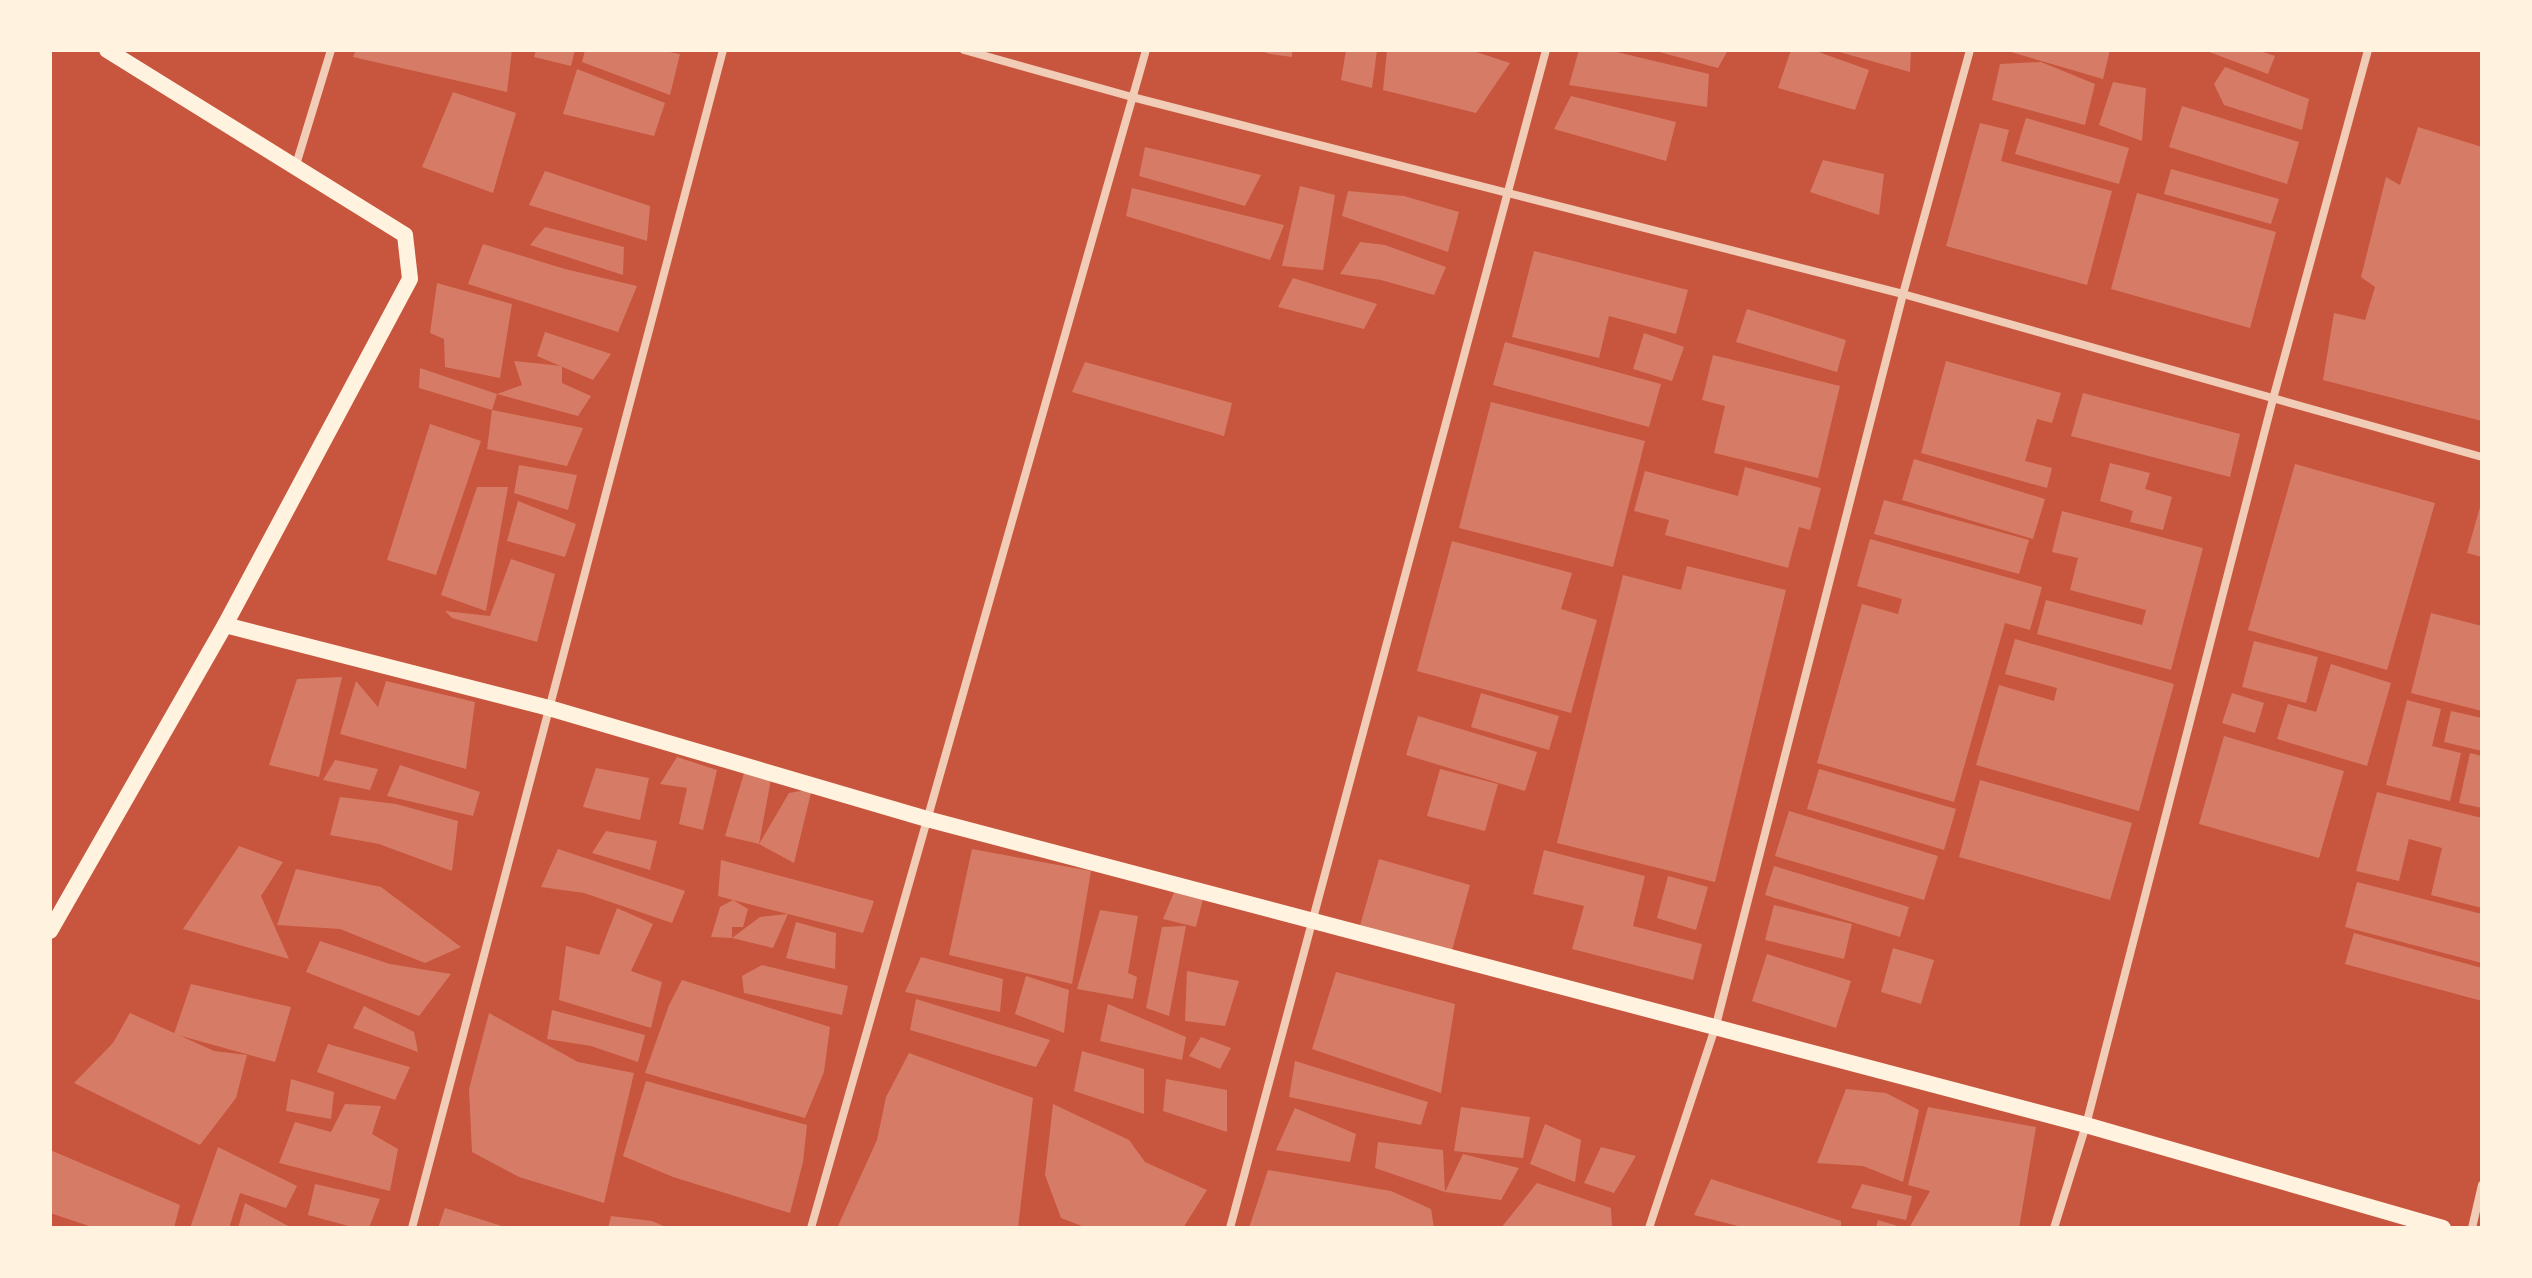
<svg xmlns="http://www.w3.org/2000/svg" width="2532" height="1278" font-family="Arial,sans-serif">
<rect width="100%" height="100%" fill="#c8553d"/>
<!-- building -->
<g fill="#d67c66">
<polygon points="356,50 512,50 507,92 353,57"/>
<polygon points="536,50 575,50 571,66 534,57"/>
<polygon points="585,50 659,50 680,54 670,95 582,62"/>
<polygon points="1258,50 1292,50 1292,57 1270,54"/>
<polygon points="1346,50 1377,50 1372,88 1341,80"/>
<polygon points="1387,50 1470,50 1510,63 1476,113 1383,90"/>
<polygon points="1579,50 1608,50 1709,74 1707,107 1569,85"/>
<polygon points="1652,50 1728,50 1718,68"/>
<polygon points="1791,50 1813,50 1869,70 1855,110 1778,88"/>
<polygon points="1836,50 1911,50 1910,72 1836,51"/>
<polygon points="2004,50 2110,50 2103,79"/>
<polygon points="2204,50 2257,50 2275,56 2268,74"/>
<polygon points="2041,62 2095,84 2085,125 1992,100 2000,64"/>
<polygon points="2225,67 2309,99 2302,130 2224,105 2214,84"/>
<polygon points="577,69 665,103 654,136 563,114"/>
<polygon points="2113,82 2146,88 2142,141 2099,125"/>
<polygon points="453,92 516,113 493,193 422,167"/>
<polygon points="1571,96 1676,122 1666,161 1554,129"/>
<polygon points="2182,106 2299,142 2287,184 2169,147"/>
<polygon points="2026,118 2129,148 2119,184 2015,154"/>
<polygon points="1980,123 2009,130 2001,161 2112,191 2087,285 1946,246"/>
<polygon points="2418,127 2482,147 2482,421 2323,380 2334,313 2365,320 2375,287 2361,277 2386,177 2400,185"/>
<polygon points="1145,147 1196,159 1261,175 1245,206 1139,176"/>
<polygon points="1823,160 1884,174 1879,215 1810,192"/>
<polygon points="2171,169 2279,199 2271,224 2164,194"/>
<polygon points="545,171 650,206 647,241 529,205"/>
<polygon points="1300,186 1335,195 1323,270 1282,266"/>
<polygon points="1132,188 1284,225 1270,260 1126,216"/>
<polygon points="1348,191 1404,196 1459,212 1448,252 1342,216"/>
<polygon points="2137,193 2276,232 2250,328 2111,289"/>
<polygon points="545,227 624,247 623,275 530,245"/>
<polygon points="1360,242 1385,245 1446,267 1434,295 1381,280 1340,274"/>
<polygon points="483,244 565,269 637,286 618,332 468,284"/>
<polygon points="1534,251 1688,290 1676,334 1609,316 1599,358 1512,337"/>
<polygon points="1293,278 1377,304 1364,329 1278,307"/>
<polygon points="437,283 512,304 500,378 445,367 444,339 430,333"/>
<polygon points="1747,309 1846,340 1837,372 1736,342"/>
<polygon points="545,332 611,354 593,380 537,356"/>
<polygon points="1644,333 1684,347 1672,381 1633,369"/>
<polygon points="1505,342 1661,384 1649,427 1493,385"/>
<polygon points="1713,355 1840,386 1818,478 1714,453 1725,406 1702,400"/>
<polygon points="514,361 562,366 562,383 591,396 578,416 497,394 522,385"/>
<polygon points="1946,361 2061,393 2052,423 2037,419 2025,461 2052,468 2047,488 1921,453"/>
<polygon points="1085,362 1232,403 1224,436 1072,392"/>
<polygon points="420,368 497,394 492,410 419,388"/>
<polygon points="2083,393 2240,434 2230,477 2071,436"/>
<polygon points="1491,402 1645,441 1613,567 1459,528"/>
<polygon points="492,410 583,428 567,466 487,449"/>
<polygon points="430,424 481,441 436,575 387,560"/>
<polygon points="1914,459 2045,499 2033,539 1902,500"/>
<polygon points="2110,463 2150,473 2145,489 2172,497 2163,530 2130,522 2133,511 2100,501"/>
<polygon points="2295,464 2435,503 2387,670 2248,630"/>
<polygon points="519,465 577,475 568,510 514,493"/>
<polygon points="1745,467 1821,488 1810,530 1799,527 1788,568 1665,535 1669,520 1634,511 1645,471 1738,496"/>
<polygon points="477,487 508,487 486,611 441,595"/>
<polygon points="1884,500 2029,540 2019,574 1874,534"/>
<polygon points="2482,500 2482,557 2467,553"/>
<polygon points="518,501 576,524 565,557 507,541"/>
<polygon points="2062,511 2203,548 2171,670 2037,634 2046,600 2142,625 2146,610 2070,590 2078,558 2052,552"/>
<polygon points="1870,539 2042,587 2030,630 2005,623 1954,802 1817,763 1862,604 1898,614 1902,599 1857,586"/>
<polygon points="1452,541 1572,573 1561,609 1597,620 1571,713 1417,671"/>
<polygon points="511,559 555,574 537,642 452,618 445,611 490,616"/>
<polygon points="1687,566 1786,590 1715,882 1557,843 1623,575 1681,590"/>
<polygon points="2431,613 2482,626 2482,711 2411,693"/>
<polygon points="2015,639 2174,684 2139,811 1976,765 1999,685 2054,701 2057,688 2005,674"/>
<polygon points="2254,641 2318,657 2306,703 2242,687"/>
<polygon points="2331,664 2391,683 2367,766 2277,739 2288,704 2316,712"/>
<polygon points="342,677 319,777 269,765 297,679"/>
<polygon points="356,681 378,707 386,681 475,702 466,769 340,734"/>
<polygon points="1481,693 1559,716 1549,750 1471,727"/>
<polygon points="2232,693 2264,703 2255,733 2222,723"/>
<polygon points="2407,700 2441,709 2432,746 2461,753 2450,801 2386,785"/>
<polygon points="2451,711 2482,718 2482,751 2444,742"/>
<polygon points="1418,716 1537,752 1525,791 1406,755"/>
<polygon points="2224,736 2344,771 2319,858 2199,824"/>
<polygon points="2470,753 2482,756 2482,808 2459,803"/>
<polygon points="677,757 717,770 703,830 679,824 687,788 660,784"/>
<polygon points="335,760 378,769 370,790 323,780"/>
<polygon points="400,765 480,792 473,816 387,796"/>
<polygon points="596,768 649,778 640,820 583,807"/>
<polygon points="1440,769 1498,784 1485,831 1427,816"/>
<polygon points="1819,769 1956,809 1944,850 1807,809"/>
<polygon points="745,770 771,779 759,844 789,793 812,789 794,863 759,844 725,836"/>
<polygon points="1980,780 2132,823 2110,900 1959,857"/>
<polygon points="2377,792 2482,818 2482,908 2431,895 2442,848 2409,839 2399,881 2356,871"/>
<polygon points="340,797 396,804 458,821 452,871 379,844 330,835"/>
<polygon points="1789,811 1938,856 1924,900 1775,856"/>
<polygon points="606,831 657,841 650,870 592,853"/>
<polygon points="239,846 283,862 261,896 289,959 183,929"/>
<polygon points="558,849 685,891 672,923 584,893 541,887"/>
<polygon points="972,849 1091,871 1072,984 949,955"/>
<polygon points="1544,850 1645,876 1633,926 1702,944 1693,980 1572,949 1584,906 1533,894"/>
<polygon points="1379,859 1470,885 1451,954 1359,929"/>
<polygon points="721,860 874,901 863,933 788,914 773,948 732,938 760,917 788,914 733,900 748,909 743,927 732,927 732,938 711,937 720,907 733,900 718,896"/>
<polygon points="1774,866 1909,907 1900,937 1765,895"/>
<polygon points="296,869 381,887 461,947 425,963 340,929 277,925"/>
<polygon points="1668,876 1708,887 1696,930 1657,918"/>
<polygon points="2357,882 2482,914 2482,963 2345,927"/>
<polygon points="1175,890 1204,895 1196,927 1163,919"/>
<polygon points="1774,905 1852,924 1844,959 1765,940"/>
<polygon points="617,908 653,924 631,971 662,982 651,1028 559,1000 566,946 599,955"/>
<polygon points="1100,910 1138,916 1128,973 1137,977 1133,999 1077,989"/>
<polygon points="796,922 836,933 835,969 786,958"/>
<polygon points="1186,926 1169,1016 1146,1008 1162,927"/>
<polygon points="2354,933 2482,968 2482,1001 2345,964"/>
<polygon points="320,941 390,964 451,974 419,1016 306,972"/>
<polygon points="1893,948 1934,960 1921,1004 1881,992"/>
<polygon points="1767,954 1851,981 1836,1028 1752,1001"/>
<polygon points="921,957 1003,979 1000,1012 905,992"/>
<polygon points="762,965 848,986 842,1015 744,993 742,976"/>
<polygon points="1187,971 1239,981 1225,1026 1185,1021"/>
<polygon points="1336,972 1455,1004 1441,1093 1312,1049"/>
<polygon points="1026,976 1069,990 1064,1033 1015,1014"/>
<polygon points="682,980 830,1027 824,1072 805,1118 645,1073 669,1005"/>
<polygon points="191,984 291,1007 275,1062 174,1034"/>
<polygon points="916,999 1050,1040 1036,1067 910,1030"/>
<polygon points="1108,1004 1186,1037 1182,1060 1100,1041"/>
<polygon points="364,1006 414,1032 418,1052 353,1028"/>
<polygon points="552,1010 645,1035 638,1062 591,1046 547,1039"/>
<polygon points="130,1013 214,1051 247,1055 236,1098 200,1145 74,1083 113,1043"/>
<polygon points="489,1013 578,1062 634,1073 604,1203 519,1177 472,1152 469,1089"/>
<polygon points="1201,1037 1231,1048 1220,1069 1189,1056"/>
<polygon points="328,1044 410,1067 395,1100 317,1072"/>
<polygon points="1082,1051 1144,1069 1144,1114 1074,1091"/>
<polygon points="909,1053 1033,1098 1018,1228 837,1228 877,1140 886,1097"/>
<polygon points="1295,1061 1428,1102 1421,1125 1289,1097"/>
<polygon points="291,1079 334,1092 331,1119 286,1111"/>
<polygon points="1166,1079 1227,1090 1227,1132 1163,1111"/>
<polygon points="646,1081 807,1125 803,1162 790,1213 673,1177 623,1156"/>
<polygon points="1846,1089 1886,1093 1919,1110 1903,1182 1863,1166 1817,1163"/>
<polygon points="345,1104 381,1106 372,1134 398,1149 390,1191 279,1163 295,1122 331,1132"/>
<polygon points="1053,1104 1129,1140 1145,1162 1207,1190 1183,1228 1087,1228 1061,1218 1045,1175"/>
<polygon points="1461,1107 1530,1117 1523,1158 1454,1151"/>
<polygon points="1928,1107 2036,1127 2019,1228 1909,1228 1930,1191 1908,1185"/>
<polygon points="1295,1108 1356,1134 1350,1162 1276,1150"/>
<polygon points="1545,1124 1581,1140 1575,1182 1530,1164"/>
<polygon points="1378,1142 1443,1150 1445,1192 1375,1168"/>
<polygon points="218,1147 297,1186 286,1208 240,1193 229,1228 190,1228"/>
<polygon points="1601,1147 1636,1156 1614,1193 1584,1183"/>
<polygon points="50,1150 180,1205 174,1228 95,1228 50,1213"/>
<polygon points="1463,1154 1519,1168 1501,1200 1445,1192"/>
<polygon points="1268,1170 1391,1191 1431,1209 1434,1228 1249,1228"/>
<polygon points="1711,1179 1841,1221 1841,1228 1746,1228 1694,1215"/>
<polygon points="1537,1183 1611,1208 1612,1228 1501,1228"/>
<polygon points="315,1184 380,1199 369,1228 356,1228 308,1215"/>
<polygon points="1862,1184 1912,1196 1906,1220 1851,1208"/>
<polygon points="245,1203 292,1228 238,1228"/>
<polygon points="445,1208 505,1227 505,1228 438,1228"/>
<polygon points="611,1216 652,1221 668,1228 608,1228"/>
<polygon points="1878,1220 1901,1227 1901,1228 1876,1228"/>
</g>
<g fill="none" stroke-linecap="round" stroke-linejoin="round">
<!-- minor -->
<g stroke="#f1ccb7" stroke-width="8">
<polyline points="964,50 1132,97 1903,294 2482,457"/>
<polyline points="295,168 331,50"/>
<polyline points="412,1228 723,50"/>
<polyline points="811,1228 1146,50"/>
<polyline points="1230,1228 1546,50"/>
<polyline points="1649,1228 1716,1025 1903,294 1970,50"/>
<polyline points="2054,1228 2086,1125 2273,399 2368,50"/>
<polyline points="2472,1228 2482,1185"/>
</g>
<!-- secondary -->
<g stroke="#fff3e0" stroke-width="16">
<polyline points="225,625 549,708 927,819 2086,1125 2443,1228"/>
<polyline points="50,931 225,625 410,279 405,235 107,50"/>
</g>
</g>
<!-- border -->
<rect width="2532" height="1278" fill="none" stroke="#fff3e0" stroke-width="104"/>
</svg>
